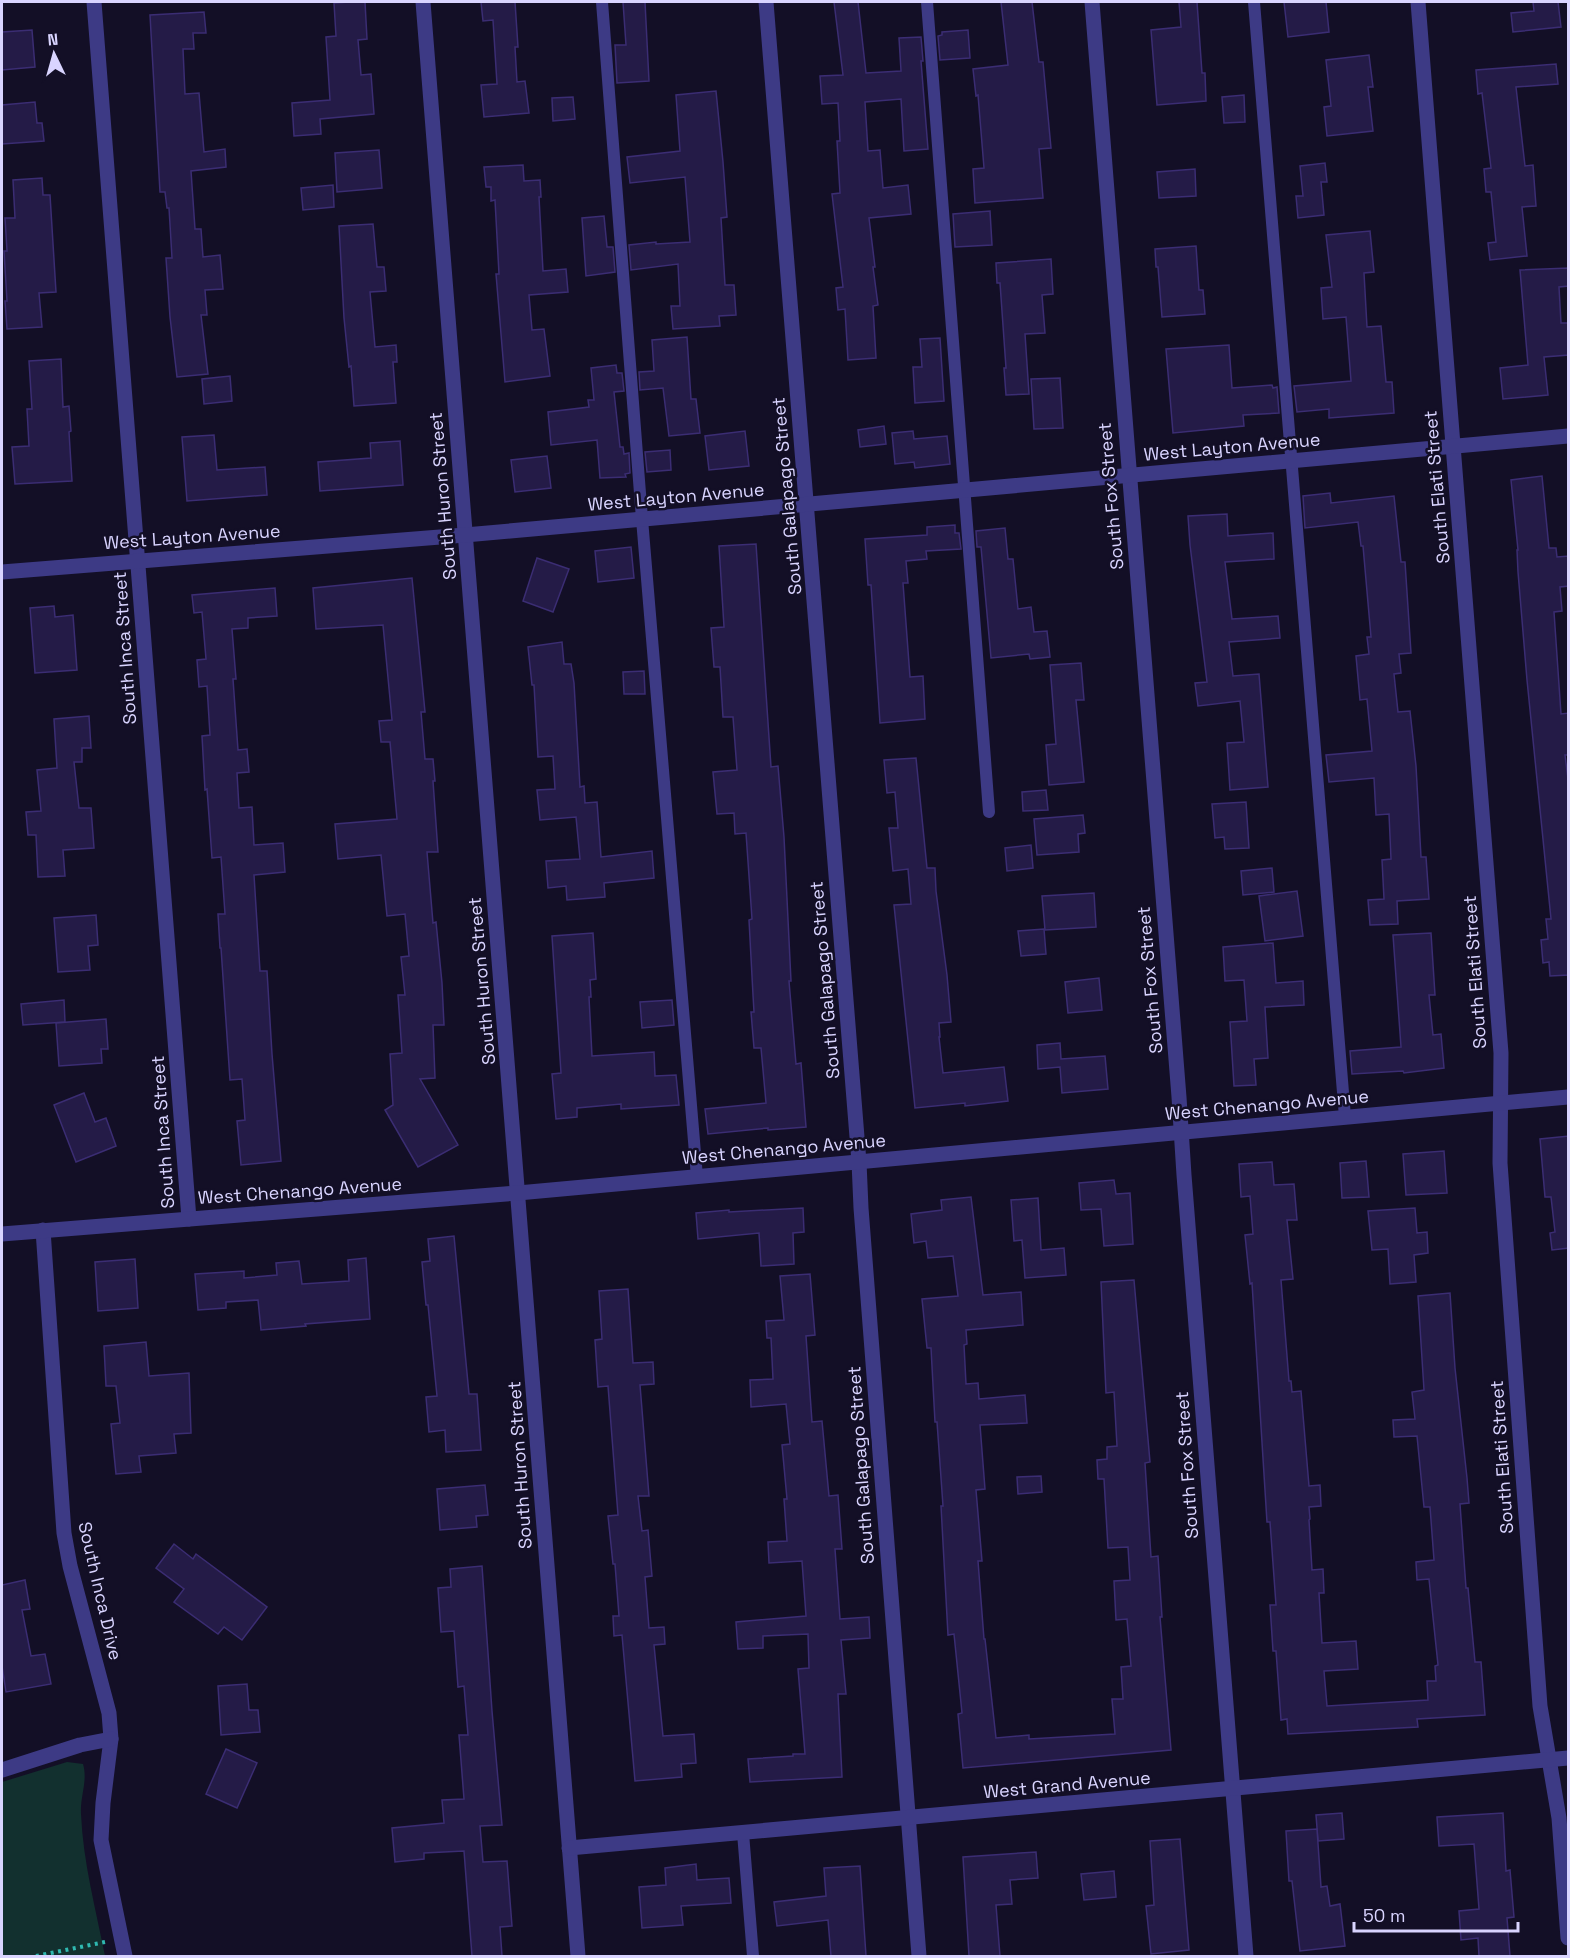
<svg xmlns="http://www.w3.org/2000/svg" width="1570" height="1958" font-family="'Space Grotesk',sans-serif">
<rect width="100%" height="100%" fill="#130f26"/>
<!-- green -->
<path fill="#12302f" d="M67 1762 83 1764C88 1781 80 1796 81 1814 83 1862 96 1910 105 1956H2V1782Z"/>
<!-- building -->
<g fill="#241b47" stroke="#3b2d73" stroke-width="1.5">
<polygon points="350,2 365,2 367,39 358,40 361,75 371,74 374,114 320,119 321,134 294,136 292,103 330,100 326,37 336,36 334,3"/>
<polygon points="481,2 515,2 518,47 515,47 517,82 525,81 529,113 484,117 481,85 497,84 493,20 483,21"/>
<polygon points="623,2 645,2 649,81 617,83 615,45 626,45"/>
<polygon points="834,2 858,2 866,73 901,71 899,38 921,37 923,61 921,61 928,149 904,151 901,99 865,102 868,151 880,150 883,188 908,185 911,214 869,218 875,267 873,267 878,305 873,306 876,358 848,360 845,309 838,310 836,288 843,287 832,194 840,193 837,141 840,141 838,103 822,104 820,76 843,75"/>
<polygon points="1001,2 1032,2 1039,62 1043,62 1051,148 1039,149 1043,198 975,203 973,169 984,168 978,95 976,96 973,69 1008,65"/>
<polygon points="1179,2 1197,2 1202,73 1205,73 1206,101 1157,105 1151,30 1181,27"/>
<polygon points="1284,2 1326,2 1329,32 1288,37"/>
<polygon points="1533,2 1558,2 1561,27 1513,32 1511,13 1534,11"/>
<polygon points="204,12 206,33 193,33 194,49 183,49 185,94 199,93 204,152 225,149 226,167 191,171 195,229 201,229 203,257 220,255 223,289 205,290 207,315 201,315 208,374 177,377 170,317 166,258 172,258 169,208 167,208 165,192 160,192 150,15"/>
<polygon points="32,30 35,67 2,70 2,32"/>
<polygon points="968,30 970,58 940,60 938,36 942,35 942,32"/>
<polygon points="1369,55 1373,87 1368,87 1373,131 1327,136 1324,107 1331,106 1326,60"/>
<polygon points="1556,64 1558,84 1516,87 1525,166 1533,165 1536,206 1522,207 1527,256 1490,260 1488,243 1496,242 1491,192 1486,192 1484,169 1491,168 1482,93 1478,94 1476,70"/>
<polygon points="716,91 723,162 727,217 721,218 725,285 734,285 736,315 719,316 720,326 673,329 671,306 680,306 678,264 631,270 629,245 656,242 656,244 690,242 685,177 630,183 627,157 680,151 676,95"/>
<polygon points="1244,95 1245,122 1224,123 1222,97"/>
<polygon points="573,97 575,119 553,121 552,98"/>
<polygon points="35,102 37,123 42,123 44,141 2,144 2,105"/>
<polygon points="379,150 382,188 337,192 335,153"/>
<polygon points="1325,163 1327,182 1321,182 1324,215 1298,218 1296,196 1303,196 1300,166"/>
<polygon points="523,165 524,181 540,180 541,197 539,197 543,271 566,269 568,292 529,295 532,330 544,329 550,376 505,382 496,274 499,274 495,200 491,201 491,187 486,187 484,167"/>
<polygon points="1195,169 1196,196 1159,198 1157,172"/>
<polygon points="42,178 43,195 50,195 56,292 39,293 42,327 7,329 5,301 7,301 4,251 7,251 5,218 15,218 13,180"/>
<polygon points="333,185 334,207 303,210 301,188"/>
<polygon points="990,211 992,245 955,247 953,214"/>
<polygon points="604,216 607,247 613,247 615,272 586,276 582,218"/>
<polygon points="373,224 377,267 384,267 386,291 370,292 375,347 396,345 397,362 393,362 396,403 354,406 351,366 349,367 344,318 339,226"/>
<polygon points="1370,231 1374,272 1364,273 1367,327 1381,326 1386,382 1392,382 1394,413 1329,418 1329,409 1297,412 1294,386 1351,381 1346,317 1323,319 1321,288 1332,287 1326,235"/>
<polygon points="1196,246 1199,290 1203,290 1205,314 1162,317 1158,267 1156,267 1155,249"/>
<polygon points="1051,259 1053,294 1042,295 1045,333 1025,334 1029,394 1006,395 1004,368 1006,368 1000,283 997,283 996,263"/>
<polygon points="1569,268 1569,286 1559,287 1561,323 1569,323 1569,355 1544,357 1548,395 1503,399 1500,368 1528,365 1520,270"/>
<polygon points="687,337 691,399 696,399 700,433 669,436 663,388 640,390 639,372 654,371 652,340"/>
<polygon points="940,338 944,401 915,403 913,367 922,367 920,339"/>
<polygon points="1229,345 1232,388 1272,385 1273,388 1277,387 1279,413 1243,415 1244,426 1173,433 1166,349"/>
<polygon points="61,359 63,407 69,406 71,431 69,432 72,481 15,484 12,447 29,446 27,409 32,409 29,361"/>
<polygon points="616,365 617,373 622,373 624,391 614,392 620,447 623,447 624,454 629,453 630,473 625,474 626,477 600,478 597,440 551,445 548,412 589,407 588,400 594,400 591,368"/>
<polygon points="230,376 232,401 204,404 202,379"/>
<polygon points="1060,378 1063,428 1034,429 1031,379"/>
<polygon points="884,426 886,444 860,447 858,430"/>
<polygon points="745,431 749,466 709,470 705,436"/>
<polygon points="913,431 914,439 947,436 950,464 915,468 914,462 895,464 892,433"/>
<polygon points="214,435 217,470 265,467 267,495 187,501 182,437"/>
<polygon points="400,441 403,485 320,491 318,462 371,458 370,443"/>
<polygon points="670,450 671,470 647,472 645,452"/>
<polygon points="547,456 551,488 515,492 511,460"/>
<polygon points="1542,476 1549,548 1556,548 1557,557 1569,556 1569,586 1560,587 1562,611 1554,612 1561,714 1569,713 1569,755 1565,755 1569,787 1569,975 1550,976 1549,962 1543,963 1541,940 1548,939 1546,919 1551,919 1527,680 1518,572 1517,550 1518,550 1511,480"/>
<polygon points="1330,493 1331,503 1394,496 1401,562 1405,562 1411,653 1399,654 1401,673 1394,674 1398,712 1410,711 1416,766 1421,857 1426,857 1429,899 1397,901 1398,924 1370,925 1368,900 1384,899 1382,860 1391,859 1389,814 1376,815 1374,778 1329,782 1326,755 1372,751 1367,699 1360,700 1356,656 1369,654 1367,637 1371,637 1363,546 1361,546 1358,522 1305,528 1303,496"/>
<polygon points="1227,514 1228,536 1273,533 1274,559 1225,562 1232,619 1278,616 1280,638 1229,642 1233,676 1259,674 1268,787 1230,790 1227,743 1244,742 1240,701 1198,706 1195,683 1207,682 1190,545 1188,516"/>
<polygon points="955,525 955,533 959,533 961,549 926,551 927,559 906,561 908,583 903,583 910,677 923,676 925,719 880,723 871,585 868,585 865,539 927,535 927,527"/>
<polygon points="1005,528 1008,559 1013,559 1018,609 1031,607 1034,632 1047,631 1050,657 1030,659 1029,654 991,658 981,547 977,547 976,531"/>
<polygon points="756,544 771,767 778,766 784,837 791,981 789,981 796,1064 801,1063 806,1127 768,1130 768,1128 708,1134 705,1109 766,1103 761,1048 754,1048 751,1012 754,1012 753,995 749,920 752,919 746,833 735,834 734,813 717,814 713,772 737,770 733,717 723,717 720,667 714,667 711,628 724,627 719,546"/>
<polygon points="631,547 634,578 598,582 595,551"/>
<polygon points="537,558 569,569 553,612 523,601"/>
<polygon points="412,578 425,712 421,712 425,759 433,759 435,781 433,781 438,852 427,852 433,923 436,922 442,983 444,1025 433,1025 435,1078 420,1079 458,1145 418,1167 385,1110 393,1105 390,1054 402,1053 398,995 405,995 401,957 409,956 405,914 387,916 381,855 338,859 335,824 397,819 390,742 381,742 379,721 392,720 383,625 316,629 313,588"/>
<polygon points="275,588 277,616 248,618 248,628 232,629 236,679 233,679 238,750 247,749 249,772 237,773 239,808 252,807 254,845 283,843 285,872 254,875 260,971 267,971 272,1054 281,1161 241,1165 237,1121 245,1120 242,1079 230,1080 221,948 220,948 218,914 225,914 221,857 212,858 207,789 205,790 202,736 210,735 207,686 199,687 197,660 206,659 202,612 194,613 192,595"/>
<polygon points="54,606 55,617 73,615 77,670 35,673 30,608"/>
<polygon points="562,642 564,664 571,664 574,683 580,787 584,786 585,803 597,802 601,857 652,851 654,878 604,883 605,897 567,900 566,886 548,888 546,861 580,859 576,817 540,820 537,790 555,789 553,756 538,757 534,685 532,685 528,647"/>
<polygon points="1081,663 1084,700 1076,700 1084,782 1049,785 1046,745 1056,744 1050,665"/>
<polygon points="644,671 645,694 624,694 623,672"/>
<polygon points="89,716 91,748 82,748 82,762 74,762 79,808 91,808 94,848 63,850 65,876 38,877 36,835 28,835 26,812 41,811 37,770 57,768 54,719"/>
<polygon points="916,758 927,868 935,868 936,891 947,975 951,1022 939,1023 940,1037 939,1037 943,1073 1004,1067 1008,1101 965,1106 965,1103 915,1108 894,905 911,904 908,869 893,871 889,828 898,828 895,792 887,793 884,760"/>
<polygon points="1046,790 1048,810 1023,811 1022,792"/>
<polygon points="1246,802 1249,848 1225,849 1224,837 1215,838 1212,804"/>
<polygon points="1083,815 1085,833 1078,834 1079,852 1037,855 1034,819"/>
<polygon points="1031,845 1033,868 1007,871 1005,848"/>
<polygon points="1272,868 1274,892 1243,895 1241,871"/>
<polygon points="1297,891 1303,936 1265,941 1259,896"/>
<polygon points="1094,893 1096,927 1045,930 1042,896"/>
<polygon points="96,915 98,945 88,946 90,970 58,972 54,918"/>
<polygon points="1044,929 1046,954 1021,956 1018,931"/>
<polygon points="593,933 596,979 590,980 591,997 589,997 592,1056 654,1052 655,1076 676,1075 679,1105 621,1109 621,1104 577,1108 577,1117 556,1119 552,1074 561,1073 552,936"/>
<polygon points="1431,933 1435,995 1429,995 1433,1035 1441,1034 1444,1068 1404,1073 1403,1071 1352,1074 1350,1051 1401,1047 1393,935"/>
<polygon points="1273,943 1276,983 1303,981 1304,1005 1265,1007 1268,1058 1254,1059 1256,1085 1234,1086 1230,1022 1247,1021 1244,980 1225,981 1223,947"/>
<polygon points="1099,978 1102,1010 1068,1013 1065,982"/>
<polygon points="64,1000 65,1022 23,1025 21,1004"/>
<polygon points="672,1000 674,1025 642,1028 640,1002"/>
<polygon points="106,1019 108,1049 101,1049 102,1063 59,1066 56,1023"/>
<polygon points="1060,1043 1061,1059 1105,1056 1108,1089 1062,1093 1060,1067 1038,1069 1037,1045"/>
<polygon points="84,1093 95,1122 106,1118 116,1146 76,1162 54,1105"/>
<polygon points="1569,1136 1569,1248 1552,1250 1550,1233 1555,1232 1551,1197 1545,1197 1540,1139"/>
<polygon points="1444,1151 1447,1193 1406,1195 1403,1154"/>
<polygon points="1366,1161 1369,1197 1342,1198 1340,1163"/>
<polygon points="1272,1162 1274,1185 1294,1184 1297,1220 1287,1220 1293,1279 1281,1280 1289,1381 1291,1381 1292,1392 1301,1391 1309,1486 1320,1485 1321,1506 1309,1507 1310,1519 1309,1520 1312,1570 1323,1569 1324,1593 1319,1593 1322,1643 1356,1641 1358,1669 1324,1671 1327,1706 1428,1700 1427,1681 1436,1681 1435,1666 1438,1665 1429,1579 1417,1580 1416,1562 1434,1560 1430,1507 1424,1507 1417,1436 1394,1437 1393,1420 1415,1419 1412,1392 1424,1390 1418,1296 1450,1293 1455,1368 1467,1478 1469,1503 1460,1504 1466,1588 1468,1588 1475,1662 1481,1662 1485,1715 1417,1719 1418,1727 1288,1734 1287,1719 1281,1720 1276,1651 1273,1651 1270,1605 1276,1605 1270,1522 1267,1522 1252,1283 1250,1284 1245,1235 1253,1234 1250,1196 1241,1197 1239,1164"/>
<polygon points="1114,1180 1116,1194 1130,1193 1133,1244 1104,1246 1101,1209 1081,1210 1079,1183"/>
<polygon points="971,1197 983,1295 1021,1292 1023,1325 966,1330 967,1344 964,1345 966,1384 978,1383 979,1399 1025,1395 1027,1423 980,1425 985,1489 976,1490 982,1561 978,1561 984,1639 985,1639 996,1738 1029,1735 1029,1739 1115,1734 1112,1699 1123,1699 1121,1667 1131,1666 1127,1619 1116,1620 1114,1581 1130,1580 1128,1547 1108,1548 1104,1479 1098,1479 1097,1460 1107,1459 1107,1447 1117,1446 1114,1392 1106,1393 1101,1282 1134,1280 1150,1462 1145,1463 1151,1557 1158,1556 1162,1617 1160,1617 1171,1750 963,1768 958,1714 962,1713 954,1634 948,1635 941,1506 943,1506 937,1422 935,1422 931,1348 927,1348 922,1299 958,1296 953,1256 928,1258 926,1241 914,1243 911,1214 942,1210 941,1200"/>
<polygon points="1038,1198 1041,1250 1064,1248 1066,1275 1025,1278 1022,1240 1014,1241 1011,1200"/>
<polygon points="803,1208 804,1232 793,1233 794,1264 761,1266 759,1233 698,1239 696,1213 729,1210 729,1212"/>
<polygon points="1415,1208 1417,1233 1427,1232 1428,1253 1414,1255 1416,1282 1390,1284 1388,1249 1372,1250 1368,1211"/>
<polygon points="454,1236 469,1394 477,1394 481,1450 446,1452 445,1430 429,1432 426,1397 437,1396 428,1305 426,1305 422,1262 430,1261 428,1239"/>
<polygon points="366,1258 370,1319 305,1324 306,1326 261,1330 258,1300 226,1302 226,1308 198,1310 195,1274 244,1271 244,1278 277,1275 276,1263 299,1261 302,1284 349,1281 348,1260"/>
<polygon points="135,1259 138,1308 98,1311 95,1262"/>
<polygon points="810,1274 815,1335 806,1336 812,1422 822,1421 829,1496 838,1495 842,1549 835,1549 840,1619 869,1617 870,1638 841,1640 846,1694 838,1694 842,1777 750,1782 748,1759 793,1756 793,1754 805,1754 798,1669 809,1668 808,1634 763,1636 763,1648 738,1649 736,1622 806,1616 802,1561 769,1563 768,1542 787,1541 784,1499 787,1499 782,1445 790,1444 786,1404 751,1407 750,1380 773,1379 771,1338 767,1338 766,1321 784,1320 780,1276"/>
<polygon points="628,1289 633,1363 653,1362 654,1384 640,1385 649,1496 638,1496 642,1531 648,1530 652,1576 645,1577 649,1628 664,1627 665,1644 654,1645 663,1736 694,1734 696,1763 681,1764 682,1777 635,1781 622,1635 614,1636 613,1616 619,1616 615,1564 613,1564 608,1516 618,1515 608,1386 598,1387 595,1340 602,1339 599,1291"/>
<polygon points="146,1342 149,1376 189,1373 191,1433 174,1434 176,1453 139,1456 141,1472 116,1474 111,1424 120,1423 116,1386 106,1386 104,1346"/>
<polygon points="1041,1476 1042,1492 1018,1494 1017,1477"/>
<polygon points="485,1485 488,1515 476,1516 477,1527 440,1530 437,1489"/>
<polygon points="174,1544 193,1559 196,1554 267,1607 242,1640 224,1627 218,1634 174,1602 184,1589 156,1568"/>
<polygon points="482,1566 492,1711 502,1825 480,1826 483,1862 507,1861 512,1926 500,1927 502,1956 472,1956 464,1851 424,1853 424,1859 395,1862 392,1828 444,1823 442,1800 464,1799 459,1735 468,1735 464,1686 458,1687 454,1631 441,1632 438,1588 451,1587 450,1569"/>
<polygon points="25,1580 30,1609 22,1610 31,1656 45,1654 51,1684 6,1692 2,1666 2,1585"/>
<polygon points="247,1684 249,1710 258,1710 260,1732 221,1735 218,1686"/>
<polygon points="226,1749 257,1763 237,1808 206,1794"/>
<polygon points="1342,1813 1344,1839 1318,1841 1316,1815"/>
<polygon points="1503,1813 1506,1871 1510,1870 1514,1917 1507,1918 1510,1956 1479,1956 1478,1938 1461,1940 1459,1911 1479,1909 1474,1844 1439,1846 1437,1817"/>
<polygon points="1317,1829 1321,1887 1327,1886 1330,1906 1340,1904 1345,1946 1300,1951 1292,1881 1289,1881 1286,1831"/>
<polygon points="1180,1839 1189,1950 1151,1954 1146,1906 1154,1905 1150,1841"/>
<polygon points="1036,1852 1038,1878 1010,1880 1012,1904 996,1905 1000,1956 969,1956 963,1857"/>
<polygon points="696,1864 697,1880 729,1878 731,1903 681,1906 683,1925 642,1928 639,1887 666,1885 665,1868"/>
<polygon points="860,1866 866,1956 831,1956 828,1920 777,1926 774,1902 826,1896 824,1868"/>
<polygon points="1114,1871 1116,1897 1084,1900 1081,1874"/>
</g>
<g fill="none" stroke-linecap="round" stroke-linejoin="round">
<!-- path -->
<polyline stroke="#2fb8b0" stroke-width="4" stroke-dasharray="3 4.5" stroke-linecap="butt" points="36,1956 105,1942"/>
<!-- lane -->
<g stroke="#3d3a85" stroke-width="12">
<polyline points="602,2 642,519 697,1177"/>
<polyline points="927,2 989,812"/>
<polyline points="1254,2 1345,1117"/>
<polyline points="743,1833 753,1956"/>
</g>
<!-- street -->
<g stroke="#3d3a85" stroke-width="15">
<polyline points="94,2 189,1219"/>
<polyline points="423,2 578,1956"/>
<polyline points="766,2 859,1162 861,1208 919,1956"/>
<polyline points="1092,2 1179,1097 1184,1175 1246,1956"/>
<polyline points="1418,2 1501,1053 1500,1163 1540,1706 1559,1818 1568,1938"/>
<polyline points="2,572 465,535 1568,436"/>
<polyline points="43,1230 64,1533 70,1566 109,1713 111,1739 103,1803 101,1840 125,1956"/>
<polyline points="2,1234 518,1193 1568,1097"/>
<polyline points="2,1770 80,1745 111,1739"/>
<polyline points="569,1848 1568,1758"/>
</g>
</g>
<g text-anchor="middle" stroke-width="5" stroke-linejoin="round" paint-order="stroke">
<!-- street labels -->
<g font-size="18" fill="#d9d4ff" stroke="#130f26">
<text transform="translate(1232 447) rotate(-5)" y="6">West Layton Avenue</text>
<text transform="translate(1437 487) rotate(-95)" y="6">South Elati Street</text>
<text transform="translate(443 496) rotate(-95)" y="6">South Huron Street</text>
<text transform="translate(787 496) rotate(-95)" y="6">South Galapago Street</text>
<text transform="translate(1111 496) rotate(-95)" y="6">South Fox Street</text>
<text transform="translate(676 497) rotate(-5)" y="6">West Layton Avenue</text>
<text transform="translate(192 537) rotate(-4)" y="6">West Layton Avenue</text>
<text transform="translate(125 648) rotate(-94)" y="6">South Inca Street</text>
<text transform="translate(1475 972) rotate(-94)" y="6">South Elati Street</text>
<text transform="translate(825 980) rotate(-95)" y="6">South Galapago Street</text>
<text transform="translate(1150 980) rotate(-95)" y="6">South Fox Street</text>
<text transform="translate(482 981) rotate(-95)" y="6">South Huron Street</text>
<text transform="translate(1267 1105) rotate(-5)" y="6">West Chenango Avenue</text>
<text transform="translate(163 1132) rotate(-94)" y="6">South Inca Street</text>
<text transform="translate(784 1149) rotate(-5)" y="6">West Chenango Avenue</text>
<text transform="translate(300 1191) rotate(-4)" y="6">West Chenango Avenue</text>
<text transform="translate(1502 1457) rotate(-94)" y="6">South Elati Street</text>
<text transform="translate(520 1465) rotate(-94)" y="6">South Huron Street</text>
<text transform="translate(861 1465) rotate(-94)" y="6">South Galapago Street</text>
<text transform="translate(1187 1465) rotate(-94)" y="6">South Fox Street</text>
<text transform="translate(100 1591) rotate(77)" y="6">South Inca Drive</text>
<text transform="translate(1067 1785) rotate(-5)" y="6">West Grand Avenue</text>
</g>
</g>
<!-- border -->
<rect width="1570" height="1958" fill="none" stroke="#d9d4ff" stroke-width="6"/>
<!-- north arrow -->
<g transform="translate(54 54) rotate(355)" stroke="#130f26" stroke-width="4.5" paint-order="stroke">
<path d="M0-4.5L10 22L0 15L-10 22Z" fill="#d9d4ff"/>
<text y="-9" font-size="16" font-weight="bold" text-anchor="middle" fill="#d9d4ff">N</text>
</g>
<!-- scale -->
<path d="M1354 1922v9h164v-9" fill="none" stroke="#d9d4ff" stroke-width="3"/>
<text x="1363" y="1922" font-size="18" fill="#d9d4ff" stroke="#130f26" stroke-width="4.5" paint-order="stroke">50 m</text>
</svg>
